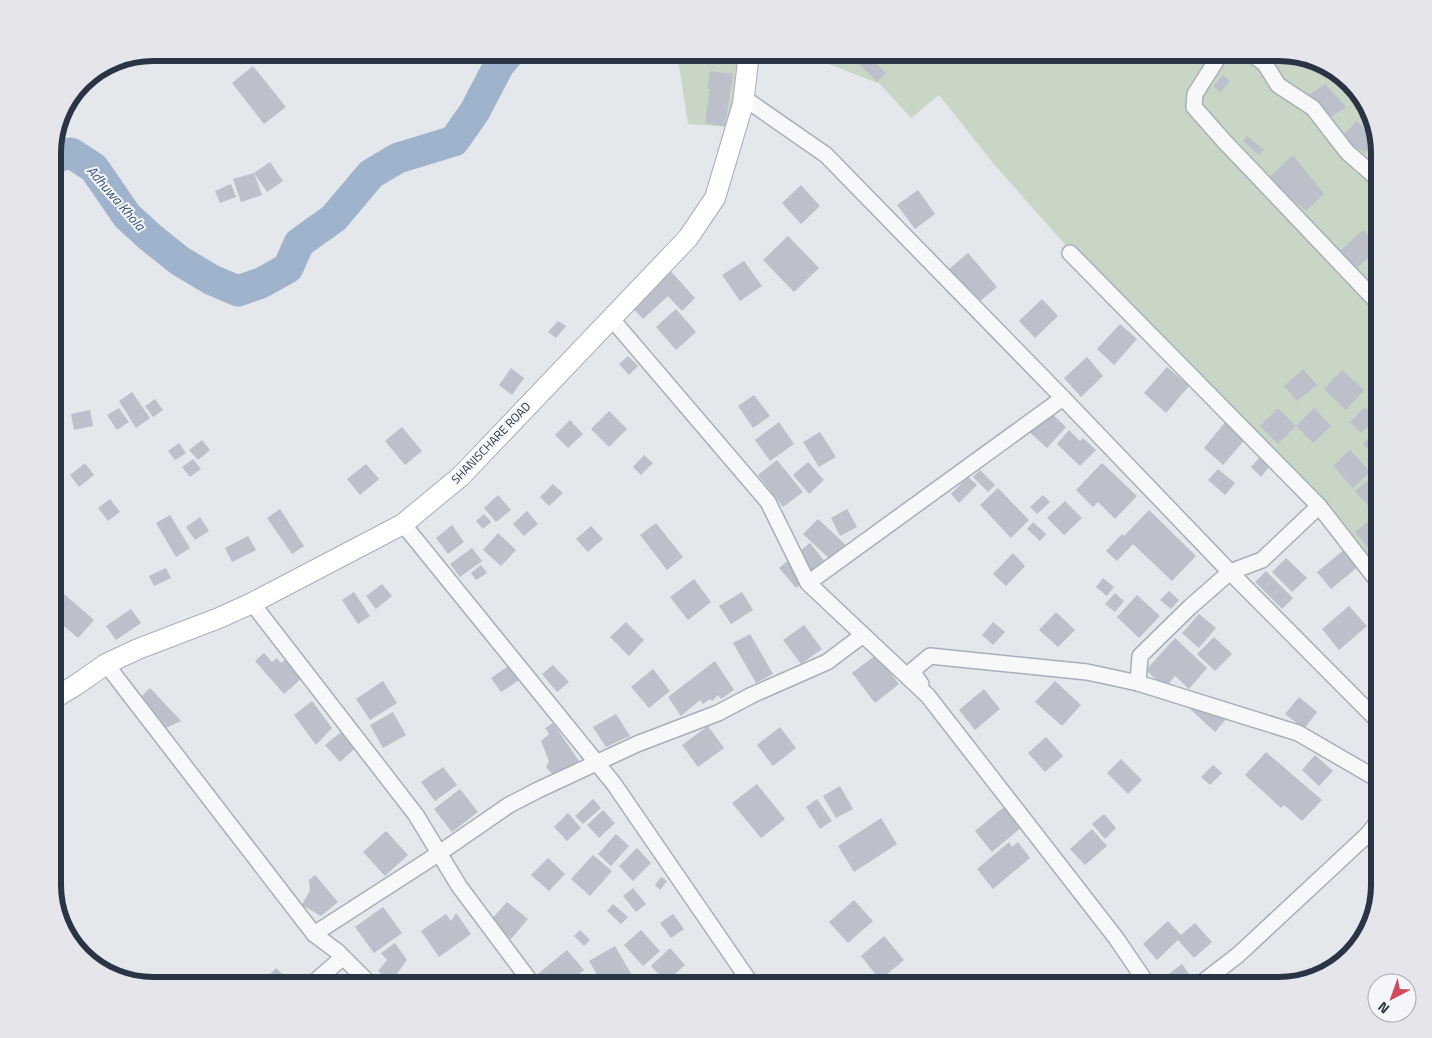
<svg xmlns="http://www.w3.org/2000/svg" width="1432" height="1038" font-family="'Titillium Web',sans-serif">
<rect width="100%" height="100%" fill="#e4e7ec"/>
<!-- green -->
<g fill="#c9d6c5">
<polygon points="677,53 746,53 727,127 688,124"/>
<polygon points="801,53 1279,53 1340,73 1369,108 1379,153 1379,583 1319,506 1090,273 993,163 939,95 911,118 880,84"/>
</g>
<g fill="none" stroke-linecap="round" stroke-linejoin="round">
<!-- river -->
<polyline stroke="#9fb4cc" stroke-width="31" points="53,158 71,153 94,168 127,216 150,237 180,261 212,280 238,291 261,283 288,268 299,243 334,218 371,174 398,158 454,141 475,111 499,65 509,53"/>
</g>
<!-- building -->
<g fill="#bbc0ca">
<polygon points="698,53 732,53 731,62 698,58"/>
<polygon points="825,53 846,53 836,63"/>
<polygon points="865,53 886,73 877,82 856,61"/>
<polygon points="253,66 286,107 264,124 232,83"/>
<polygon points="710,71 733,74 725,126 705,123 710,89 707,89"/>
<polygon points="1223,75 1230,81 1221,92 1213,86"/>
<polygon points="1325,84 1346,107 1329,118 1306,97"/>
<polygon points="1357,121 1377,141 1364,153 1341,137"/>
<polygon points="1247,136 1264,150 1259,155 1243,141"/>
<polygon points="1293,155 1324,194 1306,211 1268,178"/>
<polygon points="270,162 283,181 267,192 254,173"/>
<polygon points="254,173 262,195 241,202 233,179"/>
<polygon points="231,184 236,197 220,203 215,191"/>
<polygon points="801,185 820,206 801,224 782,203"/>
<polygon points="918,190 935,214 915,229 897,205"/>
<polygon points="1363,230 1379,245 1379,248 1356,269 1340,251"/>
<polygon points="788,236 819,268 794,292 763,260"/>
<polygon points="968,253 997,287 978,303 948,270"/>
<polygon points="744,261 762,286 740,301 722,275"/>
<polygon points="1379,263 1379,279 1372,272"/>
<polygon points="667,267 695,298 682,311 668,296 643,319 628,303"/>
<polygon points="1042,299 1058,316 1035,338 1019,321"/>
<polygon points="676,309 696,332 676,350 656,327"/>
<polygon points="558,321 566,326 556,338 548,332"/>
<polygon points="1120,324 1137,339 1114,365 1097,349"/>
<polygon points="628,356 638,366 629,375 619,364"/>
<polygon points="1087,357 1103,376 1081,397 1064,378"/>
<polygon points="1167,367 1189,386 1166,413 1144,393"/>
<polygon points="511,368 524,378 512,395 499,385"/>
<polygon points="1303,369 1317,385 1297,401 1284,386"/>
<polygon points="1342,370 1364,390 1346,410 1324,389"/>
<polygon points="132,392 150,418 136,428 119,401"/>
<polygon points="754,395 770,416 753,428 738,406"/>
<polygon points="155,399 163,410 153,417 145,406"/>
<polygon points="1044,406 1066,427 1047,448 1024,427"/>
<polygon points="1365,407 1376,418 1361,433 1350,422"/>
<polygon points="119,408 129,422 117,430 107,415"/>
<polygon points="1278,408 1296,426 1278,444 1260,426"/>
<polygon points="1314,408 1331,426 1313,443 1296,426"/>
<polygon points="90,410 93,426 74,430 71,414"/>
<polygon points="609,411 627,429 609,447 591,429"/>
<polygon points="570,420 583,434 568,448 555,435"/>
<polygon points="1227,420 1247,437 1223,465 1204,448"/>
<polygon points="779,422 794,444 770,461 755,440"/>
<polygon points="402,427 422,451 405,465 385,441"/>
<polygon points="1378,428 1379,429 1379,460 1363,444"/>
<polygon points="1069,430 1080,441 1083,438 1096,450 1080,466 1057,444"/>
<polygon points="820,432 836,457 819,467 803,442"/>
<polygon points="202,440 210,450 198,460 189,450"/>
<polygon points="179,443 186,453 175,460 168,451"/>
<polygon points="1350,450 1370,472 1353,488 1333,466"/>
<polygon points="644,455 653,463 641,475 633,467"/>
<polygon points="1260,457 1270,466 1261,477 1251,467"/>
<polygon points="193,459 201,469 190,477 182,467"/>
<polygon points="777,460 803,492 783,507 758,475"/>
<polygon points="808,462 824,480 809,494 793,475"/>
<polygon points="85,463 94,475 79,487 70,475"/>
<polygon points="1102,463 1137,496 1115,519 1098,502 1093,507 1076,490"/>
<polygon points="366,464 379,479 360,495 347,479"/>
<polygon points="1218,469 1235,483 1225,495 1208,480"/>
<polygon points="980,470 995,485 988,492 973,477"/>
<polygon points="1373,476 1379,484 1379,507 1373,512 1355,491"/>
<polygon points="968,477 977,485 959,503 951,494"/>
<polygon points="553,484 563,493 549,506 540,497"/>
<polygon points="998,488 1029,520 1011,538 980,505"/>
<polygon points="498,495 511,510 496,522 484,508"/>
<polygon points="1043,495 1050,502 1037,514 1030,507"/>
<polygon points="110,499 120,512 108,521 98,508"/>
<polygon points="1065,501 1082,518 1064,535 1047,518"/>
<polygon points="280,509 304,546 292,554 267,518"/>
<polygon points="847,509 857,527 840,536 831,518"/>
<polygon points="1149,510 1196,556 1172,581 1133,544 1117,561 1106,551 1122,534 1124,536"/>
<polygon points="527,511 538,524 524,536 513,524"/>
<polygon points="484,514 491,522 483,529 476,521"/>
<polygon points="170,515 190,548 176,557 156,523"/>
<polygon points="200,517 209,531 195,540 186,527"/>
<polygon points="1372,518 1379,526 1379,561 1355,532"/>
<polygon points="818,519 847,546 832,561 803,534"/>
<polygon points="1033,522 1046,534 1040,541 1027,529"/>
<polygon points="656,523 683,557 667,570 640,535"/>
<polygon points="452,525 464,542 448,554 436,538"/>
<polygon points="591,526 603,539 588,552 576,539"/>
<polygon points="498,533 516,550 501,566 483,550"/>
<polygon points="248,536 256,550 232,562 225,548"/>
<polygon points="810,543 826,563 796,588 779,568"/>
<polygon points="472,548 482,561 460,577 450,564"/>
<polygon points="1345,549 1359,566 1331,589 1317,572"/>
<polygon points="1013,553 1025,566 1006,586 993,574"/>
<polygon points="1286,558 1307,578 1292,592 1272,572"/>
<polygon points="481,565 487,573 476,580 471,573"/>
<polygon points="166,568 171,578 154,586 149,576"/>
<polygon points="1266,571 1293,598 1282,609 1255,582"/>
<polygon points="1103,578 1114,587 1107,596 1096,587"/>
<polygon points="694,579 711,602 688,620 670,597"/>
<polygon points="382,584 392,596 376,609 366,596"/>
<polygon points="1169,591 1179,600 1171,609 1160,600"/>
<polygon points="354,592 370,616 358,624 342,600"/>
<polygon points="742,592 753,610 731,624 719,606"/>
<polygon points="1115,593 1124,601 1115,612 1105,604"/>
<polygon points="64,594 94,620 78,638 53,617 53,607"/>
<polygon points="1137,595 1160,616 1139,638 1117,617"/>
<polygon points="1349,606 1367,626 1339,650 1322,629"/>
<polygon points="131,609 141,623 116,640 106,626"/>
<polygon points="1056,612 1075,630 1058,647 1039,630"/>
<polygon points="1199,614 1216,628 1199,648 1182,633"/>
<polygon points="626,622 644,640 629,656 610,637"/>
<polygon points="993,622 1005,632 993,645 982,635"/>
<polygon points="804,625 822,649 801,664 783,640"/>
<polygon points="750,634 773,674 756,683 733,643"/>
<polygon points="1214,637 1232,654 1215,671 1197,654"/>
<polygon points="1175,638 1207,668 1189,689 1175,676 1165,688 1146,670"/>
<polygon points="264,653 272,662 277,658 281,663 287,658 303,677 284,694 255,661"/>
<polygon points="876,655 899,684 875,703 852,673"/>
<polygon points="715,661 734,690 721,699 718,695 712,701 710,699 703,704 700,700 681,716 668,697"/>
<polygon points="514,662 524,677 501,692 491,678"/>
<polygon points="553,665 569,682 557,692 542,674"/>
<polygon points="653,669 670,691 649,708 631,687"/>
<polygon points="383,681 397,703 370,720 356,699"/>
<polygon points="1055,681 1081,705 1062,726 1035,702"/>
<polygon points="150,688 181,721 166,728 139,699"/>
<polygon points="984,689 1000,709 975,730 959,710"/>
<polygon points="1299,697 1317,712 1304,729 1285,714"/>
<polygon points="312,701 332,728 316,745 294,715"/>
<polygon points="1187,706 1227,718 1215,732"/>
<polygon points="393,712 406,735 383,748 370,725"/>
<polygon points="616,714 630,736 606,747 593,727"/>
<polygon points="553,723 579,761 555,777 546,767 549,761 541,741 549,734 545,728"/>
<polygon points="708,726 724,748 698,767 682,745"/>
<polygon points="780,727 796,748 773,766 757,745"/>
<polygon points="346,728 360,744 340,762 325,745"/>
<polygon points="1046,737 1063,756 1045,772 1028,753"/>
<polygon points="1266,752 1322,800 1302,821 1284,805 1281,808 1245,775"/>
<polygon points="1315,755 1333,771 1319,786 1302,770"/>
<polygon points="1121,759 1142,780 1128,794 1107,773"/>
<polygon points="1213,765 1222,773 1210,785 1201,777"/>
<polygon points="443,767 457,785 435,801 421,782"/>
<polygon points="757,784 785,819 761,838 732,803"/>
<polygon points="840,786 853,809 836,818 823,796"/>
<polygon points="460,789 478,812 452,832 434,809"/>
<polygon points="593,799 601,808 583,824 575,816"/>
<polygon points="817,799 832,821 820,829 806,807"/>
<polygon points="1004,807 1022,827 992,852 975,831"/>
<polygon points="603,810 615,823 599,838 587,825"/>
<polygon points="568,813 581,828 567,841 554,827"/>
<polygon points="1104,814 1116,828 1105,839 1092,824"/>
<polygon points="881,818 897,844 854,872 838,846"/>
<polygon points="1092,829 1107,846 1085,865 1070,849"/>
<polygon points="386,831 408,855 385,876 363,852"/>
<polygon points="616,834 629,846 611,866 598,854"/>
<polygon points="1009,842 1012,847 1018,842 1030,858 993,889 977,869"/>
<polygon points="637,848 651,863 633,881 619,866"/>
<polygon points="593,855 612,871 590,896 571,879"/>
<polygon points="548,858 565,874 549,891 531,875"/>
<polygon points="315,875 338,902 321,916 302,905 310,890 309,880"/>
<polygon points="661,877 667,881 660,890 655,885"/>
<polygon points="633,888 646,904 636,912 623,896"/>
<polygon points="854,900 873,921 848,943 829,922"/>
<polygon points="507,902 528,919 511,939 490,921"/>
<polygon points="613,904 628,917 621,924 607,911"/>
<polygon points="383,907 402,933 374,953 355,927"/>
<polygon points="456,913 471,934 439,957 421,931 446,914 451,921"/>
<polygon points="673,914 684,929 671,938 660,923"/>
<polygon points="1168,921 1181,935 1195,923 1212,942 1194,958 1178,940 1157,960 1143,944"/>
<polygon points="580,930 590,940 584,946 574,936"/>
<polygon points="641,930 660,951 643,966 624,945"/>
<polygon points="884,936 904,960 880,980 861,956"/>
<polygon points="395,943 407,960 391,982 378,971 387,960 381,953"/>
<polygon points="615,946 636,982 629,985 603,985 589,961"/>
<polygon points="670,948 685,965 666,982 651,966"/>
<polygon points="567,950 584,970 565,985 541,985 534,977"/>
<polygon points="1182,964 1194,981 1188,985 1160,985 1158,982"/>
<polygon points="276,968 294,985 259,985"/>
<polygon points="405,974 413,985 397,985"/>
</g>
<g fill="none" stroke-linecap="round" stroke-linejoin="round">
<defs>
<g id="street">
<polyline points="221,53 226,53"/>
<polyline points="1221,53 1195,94 1194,107 1224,141 1379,304"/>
<polyline points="1250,53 1265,64 1278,85 1313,108 1347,152 1379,180"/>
<polyline points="744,98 826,155 1063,398 1230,572 1379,722"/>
<polyline points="1070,253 1319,506 1379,583"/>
<polyline points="611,318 768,502 808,583 928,696 1116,938 1148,985"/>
<polyline points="403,524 614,784 752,985"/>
<polyline points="808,583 1063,398"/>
<polyline points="252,603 416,815 459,886 533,985"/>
<polyline points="106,664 314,934 338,952 371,985"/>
<polyline points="1138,683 1140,656 1190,607 1230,572 1262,560 1319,506"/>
<polyline points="921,684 912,671 930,656 1087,672 1138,683 1298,733 1379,780"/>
<polyline points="1379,820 1367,835 1379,845"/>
<polyline points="314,934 438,854 509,805 538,790 637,744 718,713 752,695 827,662 863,635"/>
<polyline points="311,985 342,958"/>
<polyline points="1199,985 1238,955 1367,835"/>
</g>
<polyline id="secondary" points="53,699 76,685 106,664 138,649 219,618 252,603 403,524 461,476 688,238 715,198 743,104 749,53"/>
</defs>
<!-- street casing -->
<use href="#street" stroke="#a9aeb7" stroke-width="18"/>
<!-- secondary casing -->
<use href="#secondary" stroke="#a9aeb7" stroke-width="22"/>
<!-- street -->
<use href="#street" stroke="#f7f8fa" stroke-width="15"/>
<!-- secondary -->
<use href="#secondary" stroke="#fff" stroke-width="20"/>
</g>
<g text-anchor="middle" stroke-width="4" stroke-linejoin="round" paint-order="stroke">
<!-- street labels -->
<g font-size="12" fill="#2b3445" stroke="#f4f6f9">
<text transform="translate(491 443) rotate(-46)" y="4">SHANISCHARE ROAD</text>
</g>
<!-- water labels -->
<g font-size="14" font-style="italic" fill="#34527a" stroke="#f4f6f9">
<text transform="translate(116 198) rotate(49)" y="5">Adhuwa Khola</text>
</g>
</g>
<!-- crop -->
<path d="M0 0H1432V1038H0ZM153 61H1279A92 92 0 0 1 1371 153V885A92 92 0 0 1 1279 977H153A92 92 0 0 1 61 885V153A92 92 0 0 1 153 61Z" fill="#e4e6eb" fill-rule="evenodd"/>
<path fill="none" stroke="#2b3445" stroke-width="6" d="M153 61H1279A92 92 0 0 1 1371 153V885A92 92 0 0 1 1279 977H153A92 92 0 0 1 61 885V153A92 92 0 0 1 153 61Z"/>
<!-- north arrow -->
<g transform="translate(1392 998) rotate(221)"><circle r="24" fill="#f4f6f9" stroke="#a4a8b1"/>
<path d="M0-4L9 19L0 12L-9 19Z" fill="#d1495b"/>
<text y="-8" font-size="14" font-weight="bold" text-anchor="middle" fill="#2b3445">N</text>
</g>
</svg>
